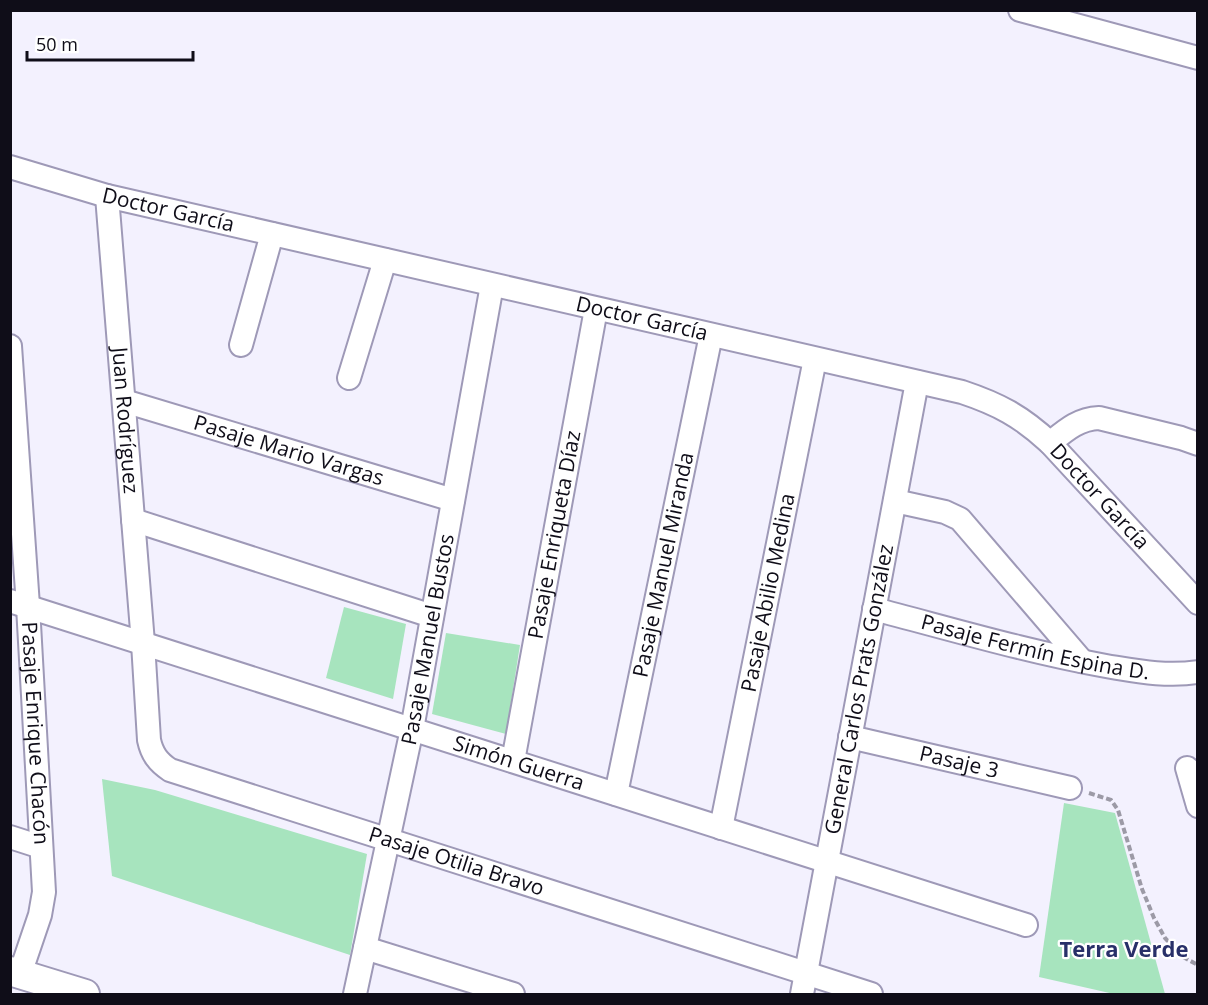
<svg xmlns="http://www.w3.org/2000/svg" width="1208" height="1005" font-family="'Open Sans',sans-serif">
<rect width="100%" height="100%" fill="#f3f1fe"/>
<!-- green -->
<g fill="#a7e4be">
<polygon points="344,607 406,624 393,699 326,678"/>
<polygon points="446,633 520,645 506,734 432,714"/>
<polygon points="102,779 155,790 367,854 350,955 112,876"/>
<polygon points="1064,803 1115,813 1165,994 1114,994 1039,977"/>
</g>
<g fill="none" stroke-linecap="round" stroke-linejoin="round">
<defs>
<g id="minor">
<polyline points="1020,10 1198,58"/>
<path id="s1" d="M10 167 107 196 962 392C998 404 1021 416 1050 443L1198 603"/>
<path id="s2" d="M107 196 143 643 149 740C152 754 158 762 170 770L871 994"/>
<polyline points="241,345 272,234"/>
<path id="s3" d="M10 346 28 606 44 892 40 915 20 974"/>
<polyline points="349,378 385,260"/>
<path id="s4" d="M124 401 453 500"/>
<path d="M1050 443C1066 430 1078 419 1099 418L1181 438 1198 444"/>
<polyline points="895,501 945,512 960,519 1082,661"/>
<polyline points="133,520 432,616"/>
<path id="s5" d="M10 601 1026 925"/>
<path id="s6" d="M874 609C951 629 1028 652 1106 666 1137 671 1166 677 1198 672"/>
<path id="s7" d="M850 737 1070 788"/>
<path id="s8" d="M513 761 596 309"/>
<polyline points="1187,768 1198,806"/>
<path id="s9" d="M616 794 711 335"/>
<path id="s10" d="M721 828 815 359"/>
<polyline points="10,837 41,847"/>
<polyline points="365,948 513,994"/>
<path id="s11" d="M355 994 412 729 492 285"/>
<path id="s12" d="M802 994 917 382"/>
</g>
<polyline id="tertiary" points="10,971 85,994"/>
</defs>
<!-- minor casing -->
<use href="#minor" stroke="#9e99b7" stroke-width="26"/>
<!-- tertiary casing -->
<use href="#tertiary" stroke="#9e99b7" stroke-width="32"/>
<!-- path -->
<polyline stroke="#9c9aa6" stroke-width="4" stroke-dasharray="6 3" stroke-linecap="butt" points="1089,793 1111,800 1118,810 1142,889 1154,918 1165,938 1183,957 1198,965"/>
<!-- minor -->
<use href="#minor" stroke="#fff" stroke-width="22"/>
<!-- tertiary -->
<use href="#tertiary" stroke="#fff" stroke-width="28"/>
</g>
<g text-anchor="middle" stroke-width="4.5" stroke-linejoin="round" paint-order="stroke">
<!-- street labels -->
<g font-size="21" fill="#0f0d18" stroke="#fff">
<text dy="7" stroke="none"><textPath href="#s1" startOffset="164">Doctor García</textPath></text>
<text dy="7" stroke="none"><textPath href="#s1" startOffset="650">Doctor García</textPath></text>
<text dy="7" stroke="none"><textPath href="#s2" startOffset="225">Juan Rodríguez</textPath></text>
<text dy="7" stroke="none"><textPath href="#s4" startOffset="172">Pasaje Mario Vargas</textPath></text>
<text dy="7" stroke="none"><textPath href="#s1" startOffset="1154">Doctor García</textPath></text>
<text dy="7" stroke="none"><textPath href="#s8" startOffset="230">Pasaje Enriqueta Díaz</textPath></text>
<text dy="7" stroke="none"><textPath href="#s9" startOffset="234">Pasaje Manuel Miranda</textPath></text>
<text dy="7" stroke="none"><textPath href="#s10" startOffset="240">Pasaje Abilio Medina</textPath></text>
<text dy="7" stroke="none"><textPath href="#s11" startOffset="362">Pasaje Manuel Bustos</textPath></text>
<text dy="7" stroke="none"><textPath href="#s6" startOffset="166">Pasaje Fermín Espina D.</textPath></text>
<text dy="7" stroke="none"><textPath href="#s12" startOffset="310">General Carlos Prats González</textPath></text>
<text dy="7" stroke="none"><textPath href="#s3" startOffset="388">Pasaje Enrique Chacón</textPath></text>
<text dy="7" stroke="none"><textPath href="#s7" startOffset="112">Pasaje 3</textPath></text>
<text dy="7" stroke="none"><textPath href="#s5" startOffset="534">Simón Guerra</textPath></text>
<text dy="7" stroke="none"><textPath href="#s2" startOffset="884">Pasaje Otilia Bravo</textPath></text>
</g>
<!-- neighbourhood labels -->
<g font-size="22" font-weight="bold" fill="#283069" stroke="#fff">
<text x="1124" y="957">Terra Verde</text>
</g>
</g>
<!-- border -->
<rect width="1208" height="1005" fill="none" stroke="#0f0d18" stroke-width="24"/>
<!-- scale -->
<path d="M27 51v9h166v-9" fill="none" stroke="#0f0d18" stroke-width="3"/>
<text x="36" y="51" font-size="18" fill="#0f0d18" stroke="#ffffff" stroke-width="4.5" paint-order="stroke">50 m</text>
</svg>
